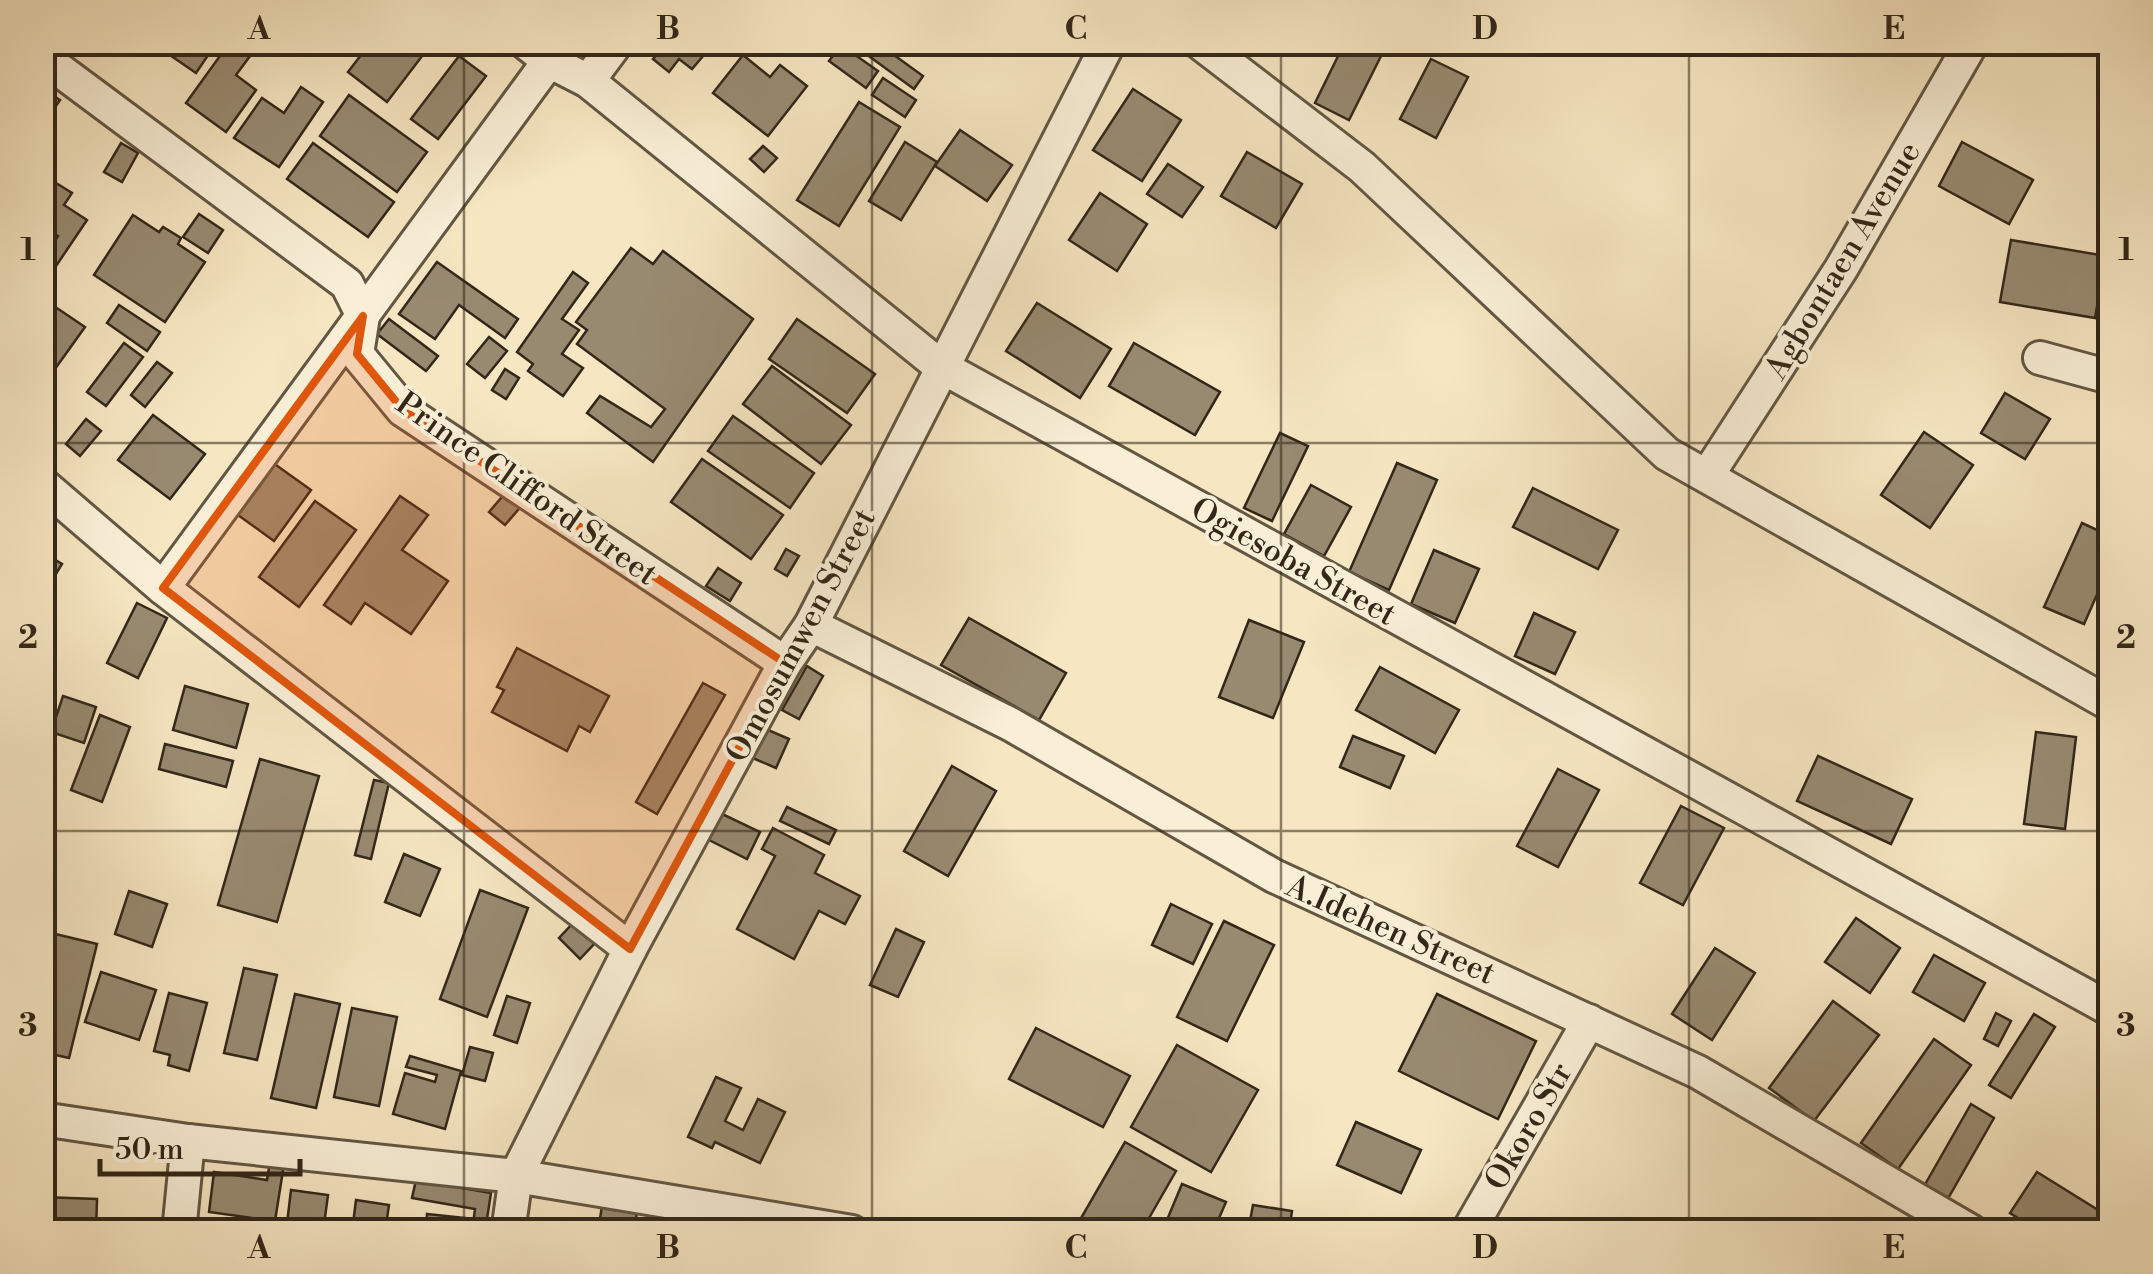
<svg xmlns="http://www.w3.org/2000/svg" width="2153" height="1274" font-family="'Libre Bodoni',serif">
<rect width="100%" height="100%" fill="#f6e6c2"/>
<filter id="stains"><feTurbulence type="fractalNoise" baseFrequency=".002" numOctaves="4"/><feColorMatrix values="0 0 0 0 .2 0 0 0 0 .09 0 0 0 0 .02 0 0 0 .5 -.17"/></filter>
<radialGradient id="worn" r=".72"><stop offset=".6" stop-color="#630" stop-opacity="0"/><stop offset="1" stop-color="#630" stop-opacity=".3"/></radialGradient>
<!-- building -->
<g fill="#988a71" stroke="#322719" stroke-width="2.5">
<polygon points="151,42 217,42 196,73"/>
<polygon points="230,42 253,52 236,75 256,90 226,132 186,103"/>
<polygon points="371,42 423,42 429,47 387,102 348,72"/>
<polygon points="662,42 715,42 692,69 679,59 669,72 653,59 665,45"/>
<polygon points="876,42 923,76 914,89 866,54"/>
<polygon points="1345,42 1388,42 1349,120 1315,103"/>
<polygon points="841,45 878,71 866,88 829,61"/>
<polygon points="743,55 770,77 780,65 807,86 768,136 713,93"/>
<polygon points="459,56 486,76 438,139 411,119"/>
<polygon points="1431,59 1468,77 1436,138 1400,119"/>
<polygon points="883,78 916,100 905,117 872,95"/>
<polygon points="301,87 323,102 279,167 234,138 262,98 284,113"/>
<polygon points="42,88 60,100 42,126"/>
<polygon points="1133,89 1181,120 1142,181 1093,150"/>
<polygon points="349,95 427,152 397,192 320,136"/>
<polygon points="859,102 900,127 839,226 797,200"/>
<polygon points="960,130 1012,165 987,201 935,166"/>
<polygon points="905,142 937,162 901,220 869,201"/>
<polygon points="1962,142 2033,180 2009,224 1939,186"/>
<polygon points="121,143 138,153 122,182 104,172"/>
<polygon points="313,143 394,202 368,237 287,179"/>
<polygon points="763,146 777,158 764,172 750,159"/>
<polygon points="1247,152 1302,184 1276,228 1221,196"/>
<polygon points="1168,164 1203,187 1182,217 1147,194"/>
<polygon points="56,183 72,193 64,205 87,220 54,269 42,261 58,236 42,225 42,190 48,194"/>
<polygon points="1100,193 1147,224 1117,271 1069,240"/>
<polygon points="199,214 223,230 208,253 183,237"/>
<polygon points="133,215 159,232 163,227 181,238 178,244 205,262 165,322 94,275"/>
<polygon points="2011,240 2106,256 2095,318 2000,302"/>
<polygon points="631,248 653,264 663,251 753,319 653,462 587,413 600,396 651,427 665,409 577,344 587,330 576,322"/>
<polygon points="437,262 518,319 505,338 459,305 435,339 399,314"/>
<polygon points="573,272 588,283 562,319 579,330 562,354 583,368 563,396 528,371 533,364 517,352"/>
<polygon points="42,298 85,327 42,387"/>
<polygon points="1037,303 1111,349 1080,398 1006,351"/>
<polygon points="119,305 160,332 147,351 107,323"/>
<polygon points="389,319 438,356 426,371 377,334"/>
<polygon points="797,319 875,374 847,413 769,359"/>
<polygon points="489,337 507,351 485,378 467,364"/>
<polygon points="124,343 143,357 106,406 87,392"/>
<polygon points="1134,343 1220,392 1195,435 1109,386"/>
<polygon points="157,362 172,373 145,407 131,395"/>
<polygon points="772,366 851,425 821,464 743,404"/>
<polygon points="505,369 519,378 506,399 492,390"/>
<polygon points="2005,393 2050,419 2025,459 1981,433"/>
<polygon points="153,415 205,454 170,499 118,460"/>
<polygon points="733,416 814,473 790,508 708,451"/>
<polygon points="86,419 101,431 80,456 66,444"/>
<polygon points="1924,432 1973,465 1930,528 1881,495"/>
<polygon points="1280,433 1308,446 1272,521 1244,508"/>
<polygon points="702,459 783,515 751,559 671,502"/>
<polygon points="269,460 311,490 274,541 231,510"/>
<polygon points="1397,463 1437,480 1389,590 1349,572"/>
<polygon points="1311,485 1351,507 1324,556 1284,534"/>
<polygon points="1533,488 1618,530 1598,569 1513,527"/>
<polygon points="508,490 524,503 505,525 489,512"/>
<polygon points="400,496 428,515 402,550 448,581 411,634 365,603 351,624 324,605"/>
<polygon points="315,501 356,530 299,607 259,577"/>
<polygon points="2082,523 2110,536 2110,565 2084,624 2044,607"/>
<polygon points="786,549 799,556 787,576 775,569"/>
<polygon points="1434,550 1479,569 1455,623 1411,604"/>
<polygon points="42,552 62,564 42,597"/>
<polygon points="718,568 741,583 730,601 706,586"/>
<polygon points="137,603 167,618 138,678 107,663"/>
<polygon points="1534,613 1575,632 1555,674 1515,656"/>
<polygon points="969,618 1066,673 1039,720 941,665"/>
<polygon points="1249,620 1304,642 1273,718 1219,697"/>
<polygon points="517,648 609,696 590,732 579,726 567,751 492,712 504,690 497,687"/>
<polygon points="807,666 823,676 799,719 782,710"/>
<polygon points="1380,667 1459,710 1435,753 1356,710"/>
<polygon points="703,683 725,695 657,814 636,802"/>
<polygon points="185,686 248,704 236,748 173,730"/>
<polygon points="63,696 96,707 84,743 51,732"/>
<polygon points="100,715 130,727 102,802 71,790"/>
<polygon points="761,727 789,739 776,768 748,756"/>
<polygon points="2036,732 2076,737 2065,829 2024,824"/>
<polygon points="1353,736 1404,756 1390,788 1340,767"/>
<polygon points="165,744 233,761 226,787 159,769"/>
<polygon points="1818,756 1912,799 1891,844 1797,801"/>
<polygon points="260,759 319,776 277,922 218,905"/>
<polygon points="952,766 996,791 948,876 904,851"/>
<polygon points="1558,769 1599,790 1558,867 1517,846"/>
<polygon points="374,780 389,783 371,859 355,855"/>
<polygon points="1681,806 1724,828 1683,905 1640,883"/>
<polygon points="787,807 836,830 829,844 780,821"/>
<polygon points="718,812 760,832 747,859 705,838"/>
<polygon points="773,828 824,855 815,873 860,896 845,924 819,911 794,959 737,929 775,856 762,849"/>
<polygon points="404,854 440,869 420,916 385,902"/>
<polygon points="480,890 528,908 487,1017 440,999"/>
<polygon points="129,891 167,904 152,947 115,934"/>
<polygon points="1171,904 1212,924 1193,964 1152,945"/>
<polygon points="1856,918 1900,948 1870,993 1825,962"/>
<polygon points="1224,921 1274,945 1227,1041 1177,1017"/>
<polygon points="574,922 596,942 580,959 559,938"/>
<polygon points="896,929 924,942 898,997 870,985"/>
<polygon points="47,932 97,944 69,1058 42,1052 42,951"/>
<polygon points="1715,948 1755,973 1712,1040 1672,1014"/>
<polygon points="1934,955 1985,983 1964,1021 1913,992"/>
<polygon points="244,968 277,975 257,1060 224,1053"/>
<polygon points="101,972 156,990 139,1040 85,1022"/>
<polygon points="169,993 207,1003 189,1071 168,1065 170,1055 154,1051"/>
<polygon points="295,994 340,1004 316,1108 271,1098"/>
<polygon points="1437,994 1536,1041 1498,1119 1399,1071"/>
<polygon points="507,996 530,1003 517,1043 494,1035"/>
<polygon points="1833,1001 1879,1035 1814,1121 1769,1088"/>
<polygon points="352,1008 397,1017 379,1106 334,1097"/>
<polygon points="1996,1013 2011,1021 1998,1046 1984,1039"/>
<polygon points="2034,1014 2055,1027 2011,1098 1989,1085"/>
<polygon points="1036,1028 1130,1076 1103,1127 1009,1079"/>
<polygon points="1934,1039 1971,1065 1898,1169 1861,1143"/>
<polygon points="1177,1045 1258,1090 1211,1172 1131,1127"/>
<polygon points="470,1047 493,1053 485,1081 462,1075"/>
<polygon points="410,1056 461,1071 445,1129 393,1114 405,1073 435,1082 437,1075 406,1067"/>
<polygon points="716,1077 741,1088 725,1121 743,1130 758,1099 785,1112 760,1163 715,1142 712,1148 688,1137"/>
<polygon points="1971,1104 1994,1118 1946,1202 1923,1188"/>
<polygon points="1356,1122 1421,1150 1401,1193 1337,1165"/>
<polygon points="1125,1142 1176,1171 1141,1232 1073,1232"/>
<polygon points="270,1162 284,1164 275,1221 209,1212 214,1172 267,1180"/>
<polygon points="2037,1172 2106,1215 2095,1232 2040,1232 2010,1213"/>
<polygon points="416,1180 491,1193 485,1232 472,1232 475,1209 412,1198"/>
<polygon points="1182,1184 1226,1202 1213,1232 1162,1232"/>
<polygon points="291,1190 328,1195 323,1232 286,1232"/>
<polygon points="42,1197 97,1199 96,1232 42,1232"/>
<polygon points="603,1199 638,1205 634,1232 598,1232"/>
<polygon points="356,1200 389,1205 385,1232 352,1232"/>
<polygon points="1253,1205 1292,1211 1289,1232 1248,1232"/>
<polygon points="427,1214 466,1218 465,1232 426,1232"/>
<polygon points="211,1220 265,1228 265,1232 209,1232"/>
<polygon points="525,1222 589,1229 589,1232 524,1232"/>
</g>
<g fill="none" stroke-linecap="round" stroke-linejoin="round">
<defs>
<g id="minor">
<polyline points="525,42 549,61 588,81 940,366 2110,1009"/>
<polyline points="1199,42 1362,167 1667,454 2110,704"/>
<polyline points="42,57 347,284 363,316 357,354 403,410 785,663"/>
<polyline points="588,81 617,42"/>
<polyline points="2040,358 2110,377"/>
<polyline points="1707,476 1841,269 1972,42"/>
<polyline points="42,484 163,588 630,949"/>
<polyline points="163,588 549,61"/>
<polyline points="811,625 1012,725 1274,876 1698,1072 1972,1232"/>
<polyline points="42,1119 188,1141 516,1176 852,1232"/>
<polyline points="179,1232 188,1141"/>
<polyline points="508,1232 516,1176 630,949 785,663 811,625 1109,42"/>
<polyline points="1468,1232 1589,1021"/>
</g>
</defs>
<!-- minor casing -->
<use href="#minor" stroke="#635743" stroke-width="38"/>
<!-- minor -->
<use href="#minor" stroke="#f9efd7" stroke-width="32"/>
</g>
<!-- marked area -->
<path fill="#df560d" fill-opacity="0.2" stroke="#df560d" stroke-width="8" stroke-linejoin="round" d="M363 316 357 354 403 410 785 663 630 949 163 588Z"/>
<!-- grid -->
<path fill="none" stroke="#322719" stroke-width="2.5" stroke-opacity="0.55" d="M464 42V1232M872 42V1232M1281 42V1232M1689 42V1232M42 443H2110M42 831H2110"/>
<g text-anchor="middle" stroke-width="8" stroke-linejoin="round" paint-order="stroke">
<!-- street labels -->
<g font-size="32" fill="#322719" stroke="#f9efd7">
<text transform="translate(1842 260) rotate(-59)" y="11">Agbontaen Avenue</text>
<text transform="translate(527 488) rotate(35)" y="11">Prince Clifford Street</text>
<text transform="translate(1294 561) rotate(29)" y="11">Ogiesoba Street</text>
<text transform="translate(800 635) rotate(-62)" y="11">Omosumwen Street</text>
<text transform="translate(1391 929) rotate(24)" y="11">A.Idehen Street</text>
<text transform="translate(1528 1126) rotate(-60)" y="11">Okoro Str</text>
</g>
</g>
<!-- margin -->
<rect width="2153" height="1274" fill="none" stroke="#f6e6c2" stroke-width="110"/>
<!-- scale -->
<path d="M100 1159v15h200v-15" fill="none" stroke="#322719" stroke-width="5"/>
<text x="115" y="1159" font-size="30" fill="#322719" stroke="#f9efd7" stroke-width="8" paint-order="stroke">50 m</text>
<rect x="55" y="55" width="2043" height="1164" fill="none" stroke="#322719" stroke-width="4"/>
<g font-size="32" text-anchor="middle" font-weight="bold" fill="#322719">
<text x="259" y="39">A</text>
<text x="668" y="39">B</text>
<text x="1076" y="39">C</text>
<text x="1485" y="39">D</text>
<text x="1894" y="39">E</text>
<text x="28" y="260">1</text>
<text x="2126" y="260">1</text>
<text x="28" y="648">2</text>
<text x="2126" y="648">2</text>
<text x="28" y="1036">3</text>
<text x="2126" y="1036">3</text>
<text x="259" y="1258">A</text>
<text x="668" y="1258">B</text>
<text x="1076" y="1258">C</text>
<text x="1485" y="1258">D</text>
<text x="1894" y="1258">E</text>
</g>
<rect width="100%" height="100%" filter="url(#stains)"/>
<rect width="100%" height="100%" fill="url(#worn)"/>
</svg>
